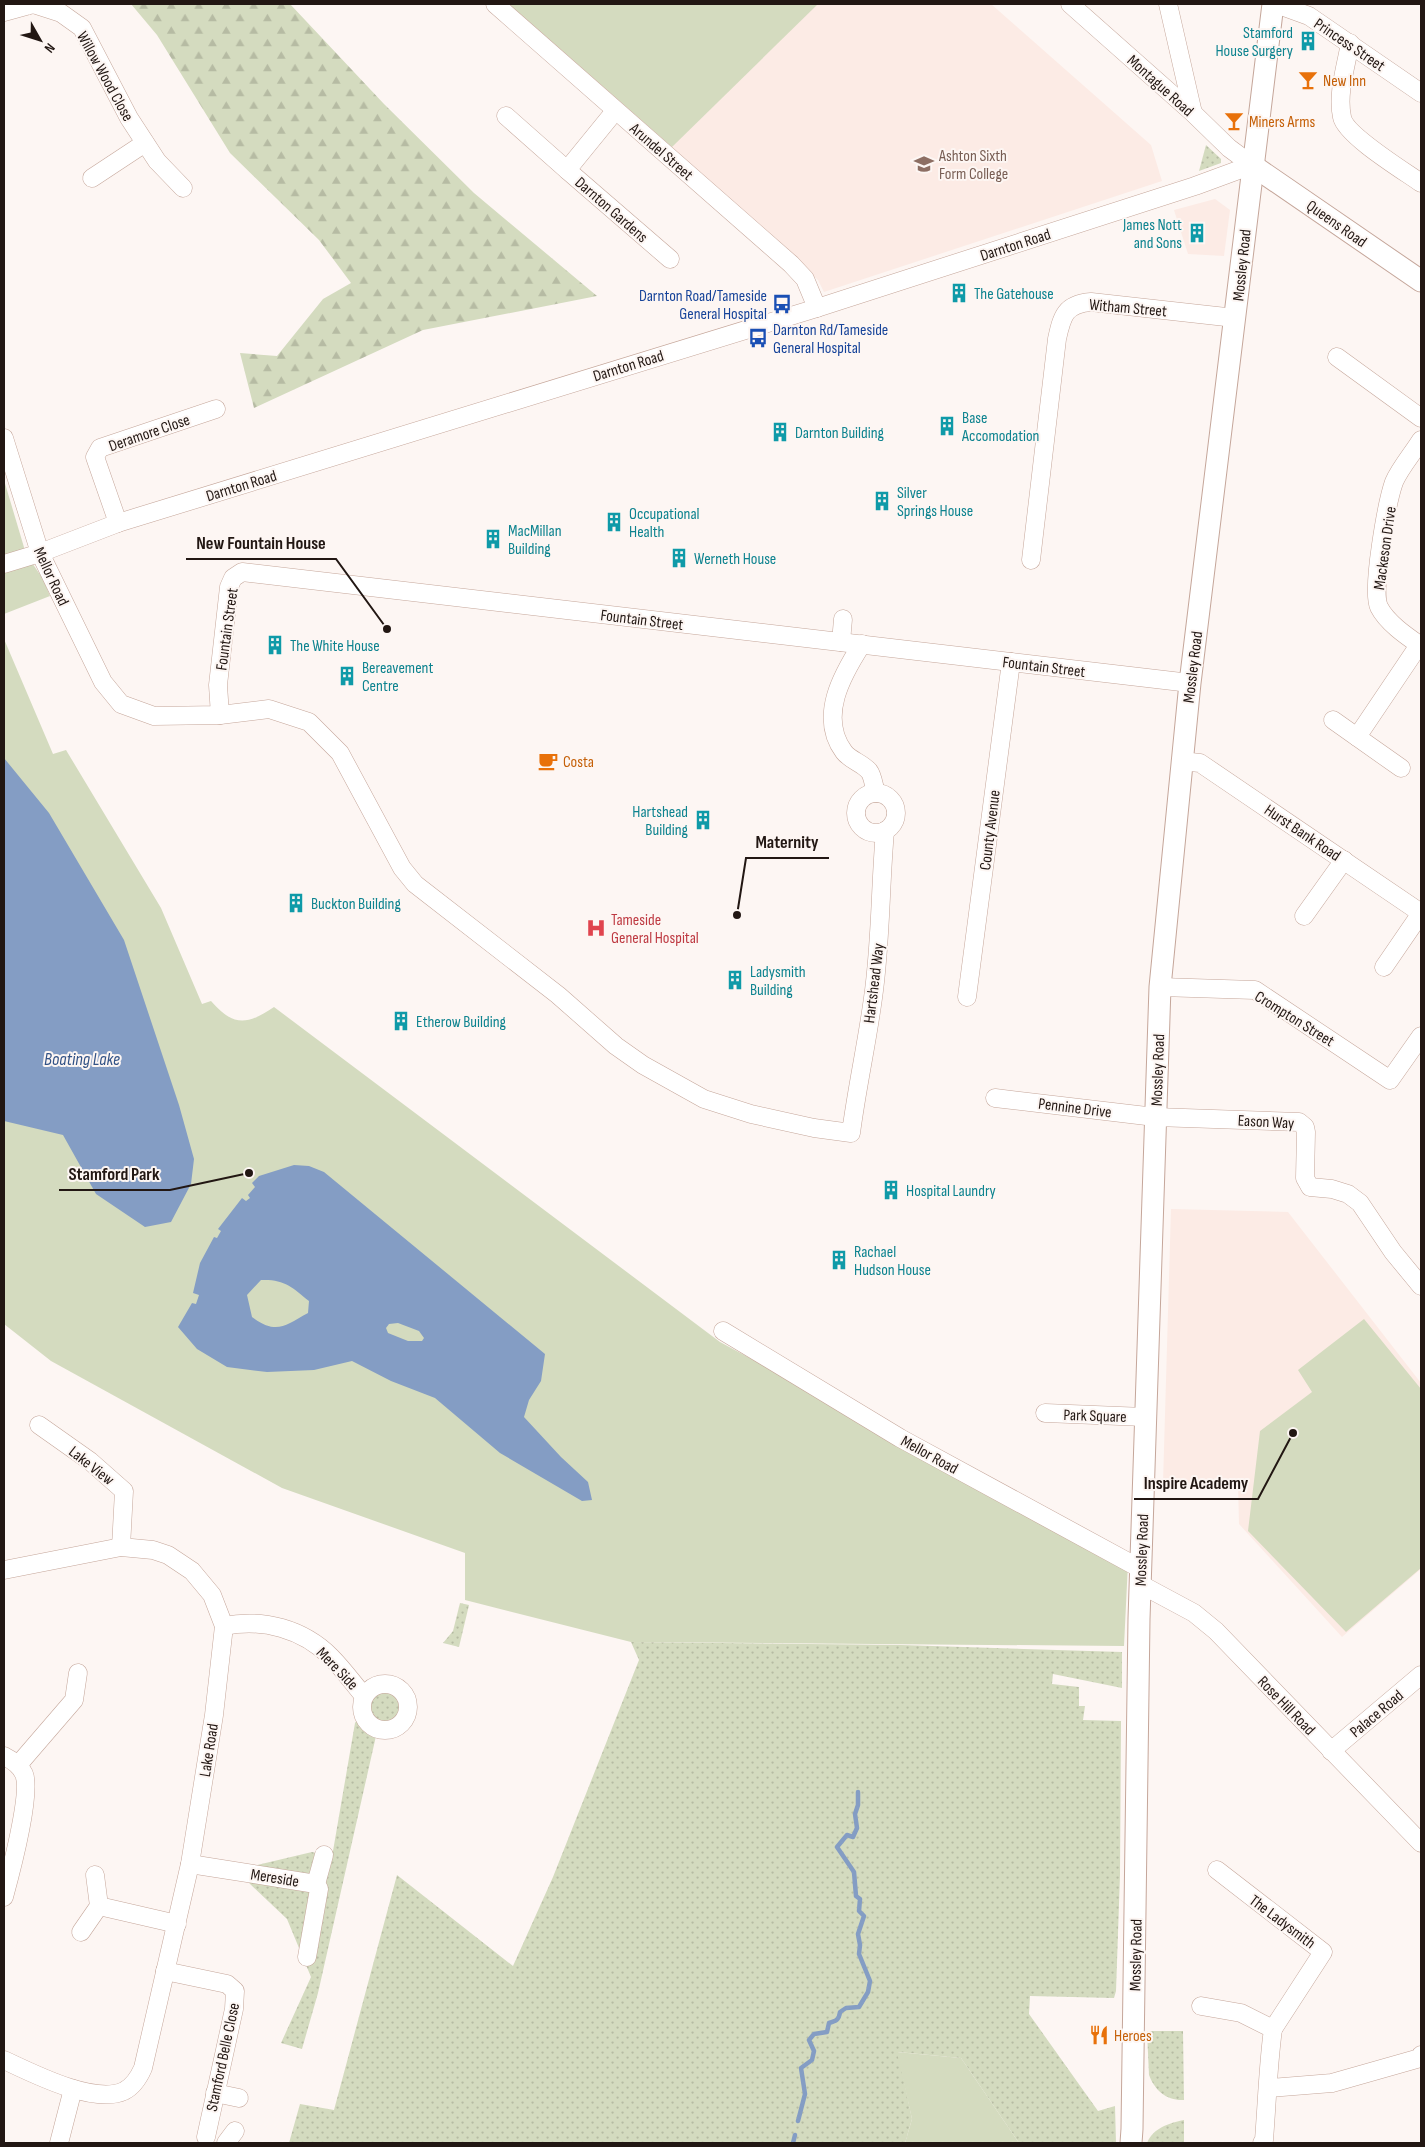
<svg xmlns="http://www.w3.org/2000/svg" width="1425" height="2147" font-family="'Sofia Sans Condensed',sans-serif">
<defs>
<pattern id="grass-dots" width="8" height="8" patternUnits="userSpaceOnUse" patternTransform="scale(1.25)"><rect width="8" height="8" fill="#d4dbbf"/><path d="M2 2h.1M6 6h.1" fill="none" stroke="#b6bba3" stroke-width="1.8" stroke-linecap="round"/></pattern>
<pattern id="forest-firs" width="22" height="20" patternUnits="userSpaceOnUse" patternTransform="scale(1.25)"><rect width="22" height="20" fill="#d4dbbf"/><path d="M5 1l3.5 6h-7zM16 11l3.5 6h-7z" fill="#b6bba3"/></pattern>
</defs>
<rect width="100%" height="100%" fill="#fdf6f3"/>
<!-- built -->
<g fill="#fcebe5">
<polygon points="509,4 991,4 1151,145 1162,181 824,292 818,280"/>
<polygon points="1215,199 1230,210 1224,256 1188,254 1174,210"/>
<polygon points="1171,1209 1288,1212 1421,1383 1421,1569 1342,1637 1239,1524 1238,1484 1163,1483"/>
</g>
<!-- grass -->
<g fill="url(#grass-dots)">
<polygon points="1206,145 1221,159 1221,163 1199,171"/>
<polygon points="460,1603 469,1605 459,1647 443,1643 453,1631"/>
<polygon points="631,1642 901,1645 1122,1652 1122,1688 1053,1674 1052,1684 1079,1687 1079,1706 1085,1706 1083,1720 1121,1721 1120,1875 1116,1991 1114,1998 1030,1996 1029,2014 1098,2111 1115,2106 1116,2143 1019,2143 961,2058 898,2052 912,2119 905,2143 289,2143 300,2104 334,2110 397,1875 513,1966 553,1877 639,1660"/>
<path d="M382 1684C419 1685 415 1733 376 1728V1736L318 1993 302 2049 281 2043 311 1977 287 1919 249 1883V1867L312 1852 324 1855 333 1851 355 1723 362 1712V1701L368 1690Z"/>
<path d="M1147 2031H1183L1184 2100C1167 2101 1155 2091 1149 2075Z"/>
<path d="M1184 2120V2143H1147C1153 2128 1169 2123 1184 2120Z"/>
</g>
<!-- forest -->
<polygon fill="url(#forest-firs)" points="131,4 290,4 384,104 474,193 597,296 423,330 254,408 240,353 277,356 323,299 351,283 319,240 230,153 157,35"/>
<!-- park -->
<g fill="#d4dbbf">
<polygon points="509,4 818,4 672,147"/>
<polygon points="4,480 26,554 43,579 50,596 4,614"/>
<path d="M4 639 53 754 66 750 161 908 202 1004 211 1001C233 1026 246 1026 274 1007L720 1342 1128 1563 1124 1646 631 1642 465 1600V1553L282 1488 51 1361 4 1324Z"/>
<polygon points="1364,1319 1421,1389 1421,1568 1346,1632 1248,1531 1260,1431 1312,1392 1298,1370"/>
<polygon points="897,2052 961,2058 1019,2143 905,2143 912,2119"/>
</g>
<!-- water -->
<g fill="#849dc4" fill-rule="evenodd">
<polygon points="4,758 49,813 124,940 179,1105 194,1159 191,1184 171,1222 145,1227 96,1194 63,1135 4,1121"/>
<path d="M294 1165 309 1166 324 1172 545 1354 541 1381 529 1400 524 1417 561 1457 588 1482 592 1500 582 1501 500 1453 435 1398 391 1381 352 1361 314 1370 267 1372 227 1367 197 1349 178 1327 192 1303 196 1304 199 1295 193 1293 200 1263 214 1237 217 1238 221 1231 218 1229 242 1198 246 1201 250 1198 248 1195 255 1187 252 1183 259 1176ZM261 1280C284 1279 292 1287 309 1301L308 1313C284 1326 277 1335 252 1317L247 1295ZM398 1323 419 1331 424 1338 422 1341H408L388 1333 386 1328 389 1324Z"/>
</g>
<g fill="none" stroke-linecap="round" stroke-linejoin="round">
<!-- stream -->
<g stroke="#849dc4" stroke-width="4.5">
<path d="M798 2121 805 2094 801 2068 812 2060 814 2051 809 2040 814 2034 827 2032 829 2023C836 2021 839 2020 840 2012L846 2008 859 2007 868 1992 870 1981 859 1954 860 1945 858 1934 864 1916 859 1911 860 1899 856 1896 854 1872 837 1847 847 1835 853 1837 857 1828 855 1814 858 1805V1792"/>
<polyline points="793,2143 795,2135"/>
</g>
<defs>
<g id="minor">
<polyline points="33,4 61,13 82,28 129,118 157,161 183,188"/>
<polyline points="495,4 791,264 805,279 817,308"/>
<polyline points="1070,4 1193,113 1229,148 1252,165"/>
<polyline points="1168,4 1193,113"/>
<polyline points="1276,4 1309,16 1421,93"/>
<polyline points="4,12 33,4"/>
<path d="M1350 43C1346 67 1337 93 1342 117 1345 135 1404 171 1421 183"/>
<polyline points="615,111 567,170 670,259"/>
<polyline points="506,116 567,170"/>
<polyline points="92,178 145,143"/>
<polyline points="1337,357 1421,418"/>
<path d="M4 438 40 553 103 682 121 704 154 716 220 715 269 709 309 722 340 753 402 868 415 884 558 995 616 1046 643 1065 704 1099 751 1114 814 1128 851 1133C857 1087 867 1043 873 998 881 943 880 887 885 831"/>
<path d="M1421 440C1413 453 1400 468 1394 482 1387 502 1371 590 1379 607 1387 623 1408 637 1421 646"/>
<polyline points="118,523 95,457 100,448 216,409"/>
<path d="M1031 560 1057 339C1062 316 1065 304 1091 302L1235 318"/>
<polyline points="4,564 40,553 118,523 817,308 1195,186 1252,165"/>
<polyline points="841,642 843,619"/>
<path d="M862 644C842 675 818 717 844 752 850 760 862 763 869 771 873 776 874 787 876 793"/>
<polyline points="220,715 218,685 229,587 233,578 242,572 1190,683"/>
<polyline points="1333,720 1357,737"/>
<polyline points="1181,761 1200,763 1421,913 1384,967"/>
<polyline points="1401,768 1357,737 1419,645"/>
<circle cx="876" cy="813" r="20"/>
<polyline points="1304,916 1344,860"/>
<polyline points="1160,987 1255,990 1390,1080 1421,1036"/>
<polyline points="967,997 1011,662"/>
<polyline points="995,1098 1155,1117 1299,1122 1305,1127 1306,1132 1305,1178 1310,1187 1332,1189 1348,1194 1360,1203 1393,1252 1421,1286"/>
<polyline points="723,1331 900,1438 1141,1569"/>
<polyline points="1045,1413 1145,1417"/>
<polyline points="39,1425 90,1461 124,1491 121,1547"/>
<path d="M4 1570 121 1547 153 1550 168 1555 192 1571 212 1595 224 1626 214 1715 190 1864 143 2068C139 2077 134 2086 124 2091 94 2105 32 2073 4 2060"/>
<polyline points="1140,1584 1194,1613 1216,1631 1421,1843"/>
<path d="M224 1626C263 1618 303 1629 331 1657 343 1669 353 1683 364 1696"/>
<circle cx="385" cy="1707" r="23"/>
<polyline points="1331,1751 1421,1675"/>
<path d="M4 1756C12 1760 20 1765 24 1774 32 1793 10 1875 4 1897"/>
<polyline points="18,1765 74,1700 78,1673"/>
<polyline points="190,1864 316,1884 319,1889 307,1957"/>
<polyline points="1217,1870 1323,1952 1273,2029"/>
<polyline points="316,1884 324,1855"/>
<polyline points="99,1906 177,1924"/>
<polyline points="81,1932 99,1906 95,1875"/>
<polyline points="165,1971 227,1984 235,1991 234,2009 206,2137"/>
<path d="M1201 2006 1241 2013 1273 2029C1268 2066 1267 2103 1264 2140L1262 2143"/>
<polyline points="1269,2088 1332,2083 1420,2058 1421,2055"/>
<polyline points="215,2093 239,2098"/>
<polyline points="59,2143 73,2089"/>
<polyline points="226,2143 235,2131"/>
</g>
<g id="major">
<polyline points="1252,165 1421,281"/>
<polyline points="1131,2143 1132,2129 1139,1619 1160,987 1190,683 1273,4"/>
</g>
</defs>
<!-- minor casing -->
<use href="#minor" stroke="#c5a69a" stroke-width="19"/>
<!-- major casing -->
<use href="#major" stroke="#c5a69a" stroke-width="23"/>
<!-- minor -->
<use href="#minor" stroke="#fff" stroke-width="18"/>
<!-- major -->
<use href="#major" stroke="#fff" stroke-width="21"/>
</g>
<!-- icons -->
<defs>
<symbol id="building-bare" viewBox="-9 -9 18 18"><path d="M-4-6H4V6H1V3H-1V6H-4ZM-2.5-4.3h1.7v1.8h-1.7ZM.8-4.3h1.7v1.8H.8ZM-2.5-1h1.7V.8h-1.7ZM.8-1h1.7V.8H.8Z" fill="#0f9aa8" stroke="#fdf6f3" stroke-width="2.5" paint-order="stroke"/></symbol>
<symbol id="bar-bare" viewBox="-9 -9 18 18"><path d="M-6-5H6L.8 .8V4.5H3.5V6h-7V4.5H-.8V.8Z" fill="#e8710a" stroke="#fdf6f3" stroke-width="2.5" paint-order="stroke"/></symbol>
<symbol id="university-bare" viewBox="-9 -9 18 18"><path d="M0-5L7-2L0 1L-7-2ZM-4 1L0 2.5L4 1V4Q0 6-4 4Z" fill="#8d6e63" stroke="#fdf6f3" stroke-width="2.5" paint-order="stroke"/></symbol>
<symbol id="bus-bare" viewBox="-9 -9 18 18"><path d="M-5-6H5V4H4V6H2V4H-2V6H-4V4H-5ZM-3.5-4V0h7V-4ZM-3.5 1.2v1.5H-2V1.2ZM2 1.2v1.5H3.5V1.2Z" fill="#1a4fb4" stroke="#fdf6f3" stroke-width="2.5" paint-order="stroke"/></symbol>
<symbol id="cafe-bare" viewBox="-9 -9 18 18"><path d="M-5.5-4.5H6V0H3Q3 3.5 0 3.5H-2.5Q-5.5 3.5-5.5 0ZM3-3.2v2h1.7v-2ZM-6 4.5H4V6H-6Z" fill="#e8710a" stroke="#fdf6f3" stroke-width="2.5" paint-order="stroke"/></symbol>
<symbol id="hospital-bare" viewBox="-9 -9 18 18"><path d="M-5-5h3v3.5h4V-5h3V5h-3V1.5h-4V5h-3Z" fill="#e0444e" stroke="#fdf6f3" stroke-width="2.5" paint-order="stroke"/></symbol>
<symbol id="restaurant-bare" viewBox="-9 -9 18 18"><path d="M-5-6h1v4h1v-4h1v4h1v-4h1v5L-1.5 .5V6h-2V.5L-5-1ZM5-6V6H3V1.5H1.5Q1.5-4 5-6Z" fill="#e8710a" stroke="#fdf6f3" stroke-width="2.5" paint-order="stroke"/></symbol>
</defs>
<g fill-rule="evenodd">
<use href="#building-bare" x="1294" y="27" width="28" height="28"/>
<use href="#bar-bare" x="1294" y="66" width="28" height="28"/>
<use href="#bar-bare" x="1220" y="107" width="28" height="28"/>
<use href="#university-bare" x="910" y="150" width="28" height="28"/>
<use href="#building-bare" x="1183" y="219" width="28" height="28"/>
<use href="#building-bare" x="945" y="279" width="28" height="28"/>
<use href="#bus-bare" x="768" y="290" width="28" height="28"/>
<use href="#bus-bare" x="744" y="324" width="28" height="28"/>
<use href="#building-bare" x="933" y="412" width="28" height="28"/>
<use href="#building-bare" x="766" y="418" width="28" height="28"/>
<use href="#building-bare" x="868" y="487" width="28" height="28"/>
<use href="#building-bare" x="600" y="508" width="28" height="28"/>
<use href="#building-bare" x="479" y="525" width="28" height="28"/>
<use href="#building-bare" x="665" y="544" width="28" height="28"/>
<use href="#building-bare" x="261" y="631" width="28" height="28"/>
<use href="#building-bare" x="333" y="662" width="28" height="28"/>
<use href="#cafe-bare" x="534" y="747" width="28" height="28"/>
<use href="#building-bare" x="689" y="806" width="28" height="28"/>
<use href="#building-bare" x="282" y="889" width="28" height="28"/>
<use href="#hospital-bare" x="582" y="914" width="28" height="28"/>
<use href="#building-bare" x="721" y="966" width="28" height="28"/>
<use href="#building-bare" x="387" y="1007" width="28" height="28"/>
<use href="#building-bare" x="877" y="1176" width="28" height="28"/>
<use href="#building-bare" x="825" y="1246" width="28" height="28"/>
<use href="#restaurant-bare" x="1085" y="2021" width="28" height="28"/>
</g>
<g text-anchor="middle" stroke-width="4" stroke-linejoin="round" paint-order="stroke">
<!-- culture labels -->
<g font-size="16" fill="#0d838f" stroke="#fdf6f3" text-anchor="start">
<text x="1293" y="38" text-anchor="end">Stamford<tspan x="1293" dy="18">House Surgery</tspan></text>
<text x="1182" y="230" text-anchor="end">James Nott<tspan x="1182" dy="18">and Sons</tspan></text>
<text x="974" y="299">The Gatehouse</text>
<text x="962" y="423">Base<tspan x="962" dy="18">Accomodation</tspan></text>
<text x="795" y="438">Darnton Building</text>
<text x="897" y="498">Silver<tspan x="897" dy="18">Springs House</tspan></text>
<text x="629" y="519">Occupational<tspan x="629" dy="18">Health</tspan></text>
<text x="508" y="536">MacMillan<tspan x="508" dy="18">Building</tspan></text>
<text x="694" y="564">Werneth House</text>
<text x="290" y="651">The White House</text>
<text x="362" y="673">Bereavement<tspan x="362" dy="18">Centre</tspan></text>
<text x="688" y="817" text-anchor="end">Hartshead<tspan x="688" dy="18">Building</tspan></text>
<text x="311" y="909">Buckton Building</text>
<text x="750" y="977">Ladysmith<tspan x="750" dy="18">Building</tspan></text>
<text x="416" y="1027">Etherow Building</text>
<text x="906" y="1196">Hospital Laundry</text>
<text x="854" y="1257">Rachael<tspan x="854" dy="18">Hudson House</tspan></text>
</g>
<!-- street labels -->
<g font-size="16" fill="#221713" stroke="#fdf6f3">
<text transform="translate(1350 44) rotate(34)" y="6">Princess Street</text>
<text transform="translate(106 76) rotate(61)" y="6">Willow Wood Close</text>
<text transform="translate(1161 85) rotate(42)" y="6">Montague Road</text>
<text transform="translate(662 151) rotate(41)" y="6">Arundel Street</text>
<text transform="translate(612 209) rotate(41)" y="6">Darnton Gardens</text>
<text transform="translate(1337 223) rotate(35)" y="6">Queens Road</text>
<text transform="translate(1015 244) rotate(-18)" y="6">Darnton Road</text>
<text transform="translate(1241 265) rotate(-84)" y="6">Mossley Road</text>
<text transform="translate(1128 307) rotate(5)" y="6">Witham Street</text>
<text transform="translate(628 365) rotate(-17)" y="6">Darnton Road</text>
<text transform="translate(149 432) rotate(-19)" y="6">Deramore Close</text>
<text transform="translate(241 485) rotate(-17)" y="6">Darnton Road</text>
<text transform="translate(1384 548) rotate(-82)" y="6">Mackeson Drive</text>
<text transform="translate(52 576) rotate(65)" y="6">Mellor Road</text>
<text transform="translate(642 619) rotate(7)" y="6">Fountain Street</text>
<text transform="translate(226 629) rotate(-82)" y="6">Fountain Street</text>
<text transform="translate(1044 666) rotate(7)" y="6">Fountain Street</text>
<text transform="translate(1192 667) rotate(-83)" y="6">Mossley Road</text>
<text transform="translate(989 830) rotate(-83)" y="6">County Avenue</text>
<text transform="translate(1303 832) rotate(34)" y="6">Hurst Bank Road</text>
<text transform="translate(873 983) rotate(-83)" y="6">Hartshead Way</text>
<text transform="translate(1295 1018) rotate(32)" y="6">Crompton Street</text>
<text transform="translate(1157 1070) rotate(-88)" y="6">Mossley Road</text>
<text transform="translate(1075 1107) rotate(7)" y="6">Pennine Drive</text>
<text transform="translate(1266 1121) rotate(3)" y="6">Eason Way</text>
<text transform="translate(1095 1415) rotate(2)" y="6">Park Square</text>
<text transform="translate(930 1454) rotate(29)" y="6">Mellor Road</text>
<text transform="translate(92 1465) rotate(38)" y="6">Lake View</text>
<text transform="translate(1141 1550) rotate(-88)" y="6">Mossley Road</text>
<text transform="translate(338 1668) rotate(46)" y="6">Mere Side</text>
<text transform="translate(1287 1705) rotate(46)" y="6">Rose Hill Road</text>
<text transform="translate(1376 1713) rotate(-40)" y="6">Palace Road</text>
<text transform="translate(208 1750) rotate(-81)" y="6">Lake Road</text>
<text transform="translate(275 1877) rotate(9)" y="6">Mereside</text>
<text transform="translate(1283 1921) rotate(37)" y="6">The Ladysmith</text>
<text transform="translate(1135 1955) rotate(-89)" y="6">Mossley Road</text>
<text transform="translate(222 2057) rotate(-78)" y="6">Stamford Belle Close</text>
</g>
<!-- food labels -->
<g font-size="16" fill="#c56008" stroke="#fdf6f3" text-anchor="start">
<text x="1323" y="86">New Inn</text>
<text x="1249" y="127">Miners Arms</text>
<text x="563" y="767">Costa</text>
<text x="1114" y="2041">Heroes</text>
</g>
<!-- education labels -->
<g font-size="16" fill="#785e54" stroke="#fdf6f3" text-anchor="start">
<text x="939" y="161">Ashton Sixth<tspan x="939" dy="18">Form College</tspan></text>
</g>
<!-- transit labels -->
<g font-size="16" fill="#164399" stroke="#fdf6f3" text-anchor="end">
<text x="767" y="301">Darnton Road/Tameside<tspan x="767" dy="18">General Hospital</tspan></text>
<text x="773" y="335" text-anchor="start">Darnton Rd/Tameside<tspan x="773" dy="18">General Hospital</tspan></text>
</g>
<!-- health labels -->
<g font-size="16" fill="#be3a42" stroke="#fdf6f3" text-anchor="start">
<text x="611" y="925">Tameside<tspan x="611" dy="18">General Hospital</tspan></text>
</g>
<!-- water labels -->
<g font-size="18" font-style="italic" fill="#325286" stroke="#fdf6f3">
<text x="82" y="1065">Boating Lake</text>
</g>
</g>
<!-- callouts -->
<path fill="none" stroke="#221713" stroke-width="2" d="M387 629L336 559H186M737 915L746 858H829M249 1173L170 1190H59M1293 1433L1258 1499H1134"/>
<g fill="#221713" stroke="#fdf6f3" stroke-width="2">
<circle cx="387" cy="629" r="5"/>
<circle cx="737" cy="915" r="5"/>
<circle cx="249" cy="1173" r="5"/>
<circle cx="1293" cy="1433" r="5"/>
</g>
<g font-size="18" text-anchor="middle" font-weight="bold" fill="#221713" stroke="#fdf6f3" stroke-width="4" stroke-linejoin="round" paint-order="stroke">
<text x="261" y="549">New Fountain House</text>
<text x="787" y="848">Maternity</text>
<text x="114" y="1180">Stamford Park</text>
<text x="1196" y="1489">Inspire Academy</text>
</g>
<!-- border -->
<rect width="1425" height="2147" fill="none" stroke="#221713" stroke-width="10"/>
<!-- north arrow -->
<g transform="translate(40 40) rotate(129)" stroke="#fdf6f3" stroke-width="4" paint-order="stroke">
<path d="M0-4L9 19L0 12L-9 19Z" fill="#221713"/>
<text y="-8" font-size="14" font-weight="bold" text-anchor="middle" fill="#221713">N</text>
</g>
</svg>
